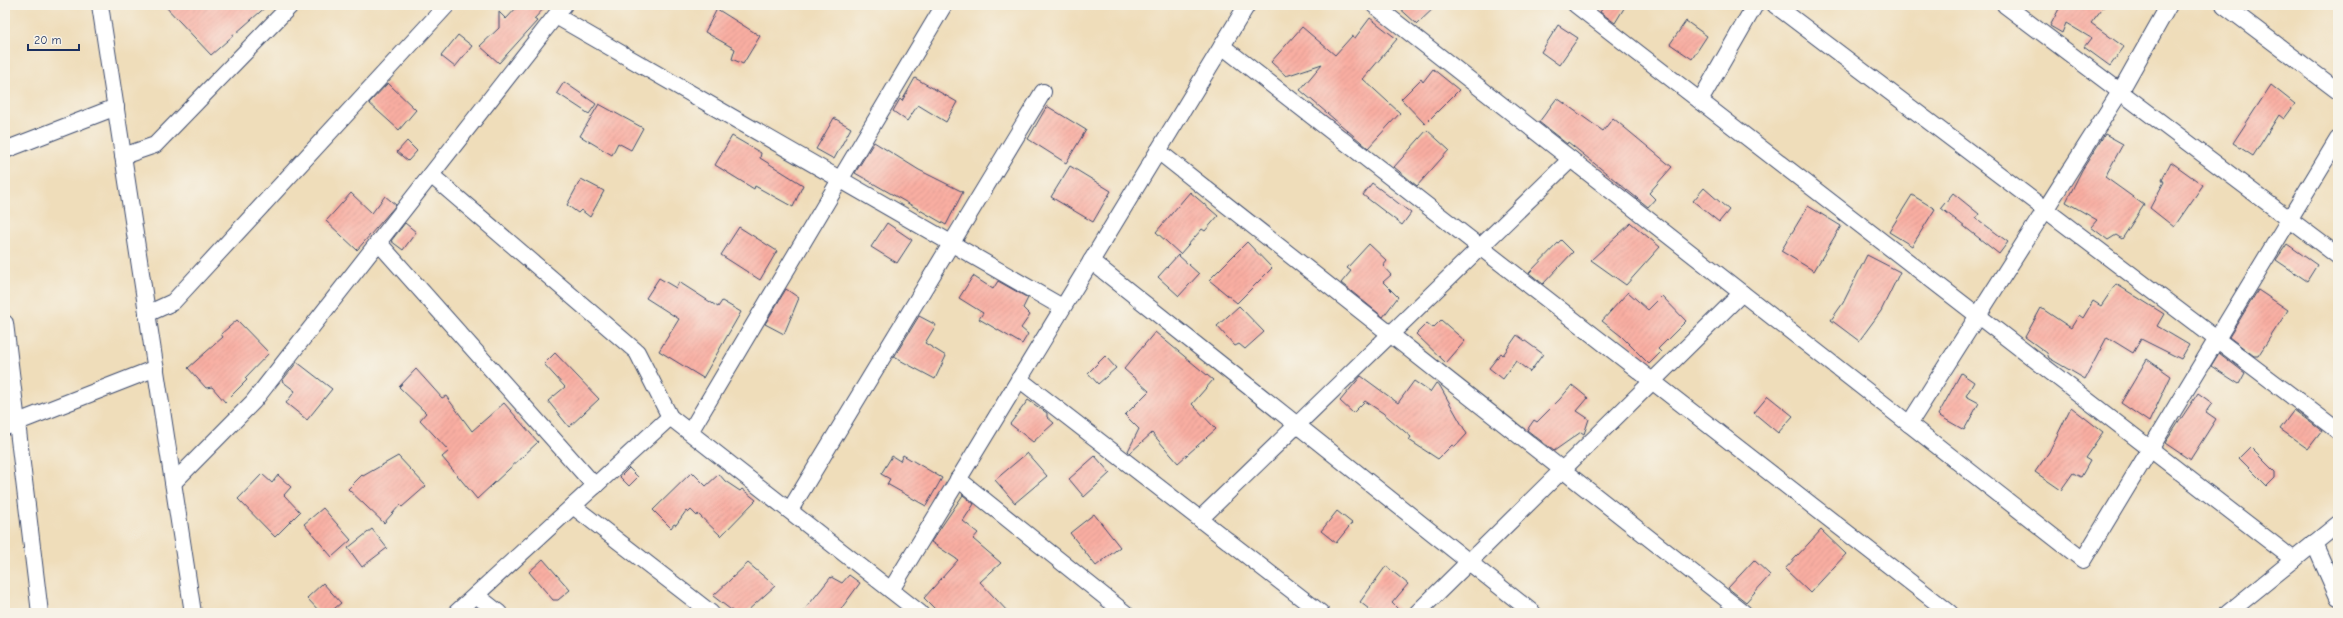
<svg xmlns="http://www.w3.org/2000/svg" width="2343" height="618" font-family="'Comic Neue',sans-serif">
<defs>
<pattern id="building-hatch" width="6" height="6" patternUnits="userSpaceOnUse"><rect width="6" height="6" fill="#f9aea2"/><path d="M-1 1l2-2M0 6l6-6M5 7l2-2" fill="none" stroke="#d5968e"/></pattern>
</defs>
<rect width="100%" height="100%" fill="#f7f3e8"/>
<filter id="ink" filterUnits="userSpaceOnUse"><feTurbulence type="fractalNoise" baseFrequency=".025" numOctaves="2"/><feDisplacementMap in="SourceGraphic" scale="8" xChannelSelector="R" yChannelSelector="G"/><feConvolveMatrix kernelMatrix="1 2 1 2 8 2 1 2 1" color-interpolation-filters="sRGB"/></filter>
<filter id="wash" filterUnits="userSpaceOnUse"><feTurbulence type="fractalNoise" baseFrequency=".012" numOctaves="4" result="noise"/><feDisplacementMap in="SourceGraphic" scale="16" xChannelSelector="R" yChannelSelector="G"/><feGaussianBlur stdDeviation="0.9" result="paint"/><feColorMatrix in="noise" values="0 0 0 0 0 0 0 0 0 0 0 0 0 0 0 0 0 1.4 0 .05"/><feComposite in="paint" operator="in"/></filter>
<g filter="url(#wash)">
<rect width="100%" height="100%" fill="#efddba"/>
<g id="blocks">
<!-- building -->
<g fill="url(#building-hatch)">
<polygon points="164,5 268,5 211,55"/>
<polygon points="519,5 547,5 534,19 537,21 499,63 480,46 499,28 499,12 506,19"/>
<polygon points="1396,5 1437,5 1417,24"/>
<polygon points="1605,5 1626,5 1615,23 1600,12"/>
<polygon points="2061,5 2105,5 2091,23 2124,47 2110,66 2084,47 2091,38 2066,23 2062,33 2050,26"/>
<polygon points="717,9 760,36 743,64 732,59 735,49 705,32"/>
<polygon points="1370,18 1397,39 1363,79 1400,113 1368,148 1300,90 1322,64 1286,76 1271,62 1302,27 1335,55 1352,36 1355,38"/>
<polygon points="1686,21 1707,36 1692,59 1670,44"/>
<polygon points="1558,25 1578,38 1559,65 1541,52"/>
<polygon points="458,35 472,46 455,67 441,56"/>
<polygon points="1433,69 1459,90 1425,124 1401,99 1421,79 1423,82"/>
<polygon points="915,78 957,102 946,122 918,105 907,121 893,111 900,99 902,101"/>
<polygon points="564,82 596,104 589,114 557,93"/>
<polygon points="388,83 416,110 399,130 369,103"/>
<polygon points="2271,85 2295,104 2284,119 2279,115 2253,156 2233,143"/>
<polygon points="1557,98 1603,131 1613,118 1672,167 1649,193 1655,199 1648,207 1568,142 1567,144 1539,122"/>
<polygon points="599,104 643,128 631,150 618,143 612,155 580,136"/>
<polygon points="1047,106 1086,130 1066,163 1028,139"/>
<polygon points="834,118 851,128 834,159 816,149"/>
<polygon points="1427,130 1449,150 1417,186 1394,167"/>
<polygon points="2105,134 2123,144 2105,177 2144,205 2122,239 2116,235 2108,240 2091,227 2097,220 2066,202 2082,170"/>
<polygon points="732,136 761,153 760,158 803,185 793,207 755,186 754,189 715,165"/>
<polygon points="407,141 417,151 408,161 397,152"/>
<polygon points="874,142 919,170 963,192 946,225 855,173"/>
<polygon points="2171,162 2203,185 2174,227 2150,208 2164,182 2162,179"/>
<polygon points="1070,166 1111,191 1093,222 1051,197"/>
<polygon points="581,179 604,191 590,217 581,210 578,213 567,205"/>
<polygon points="1372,183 1411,213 1402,225 1363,195"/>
<polygon points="1704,188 1729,210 1719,222 1693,201"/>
<polygon points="1190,192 1218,216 1205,231 1202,229 1180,254 1156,232"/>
<polygon points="351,193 372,213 385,196 396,205 357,250 326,221"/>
<polygon points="1953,193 1979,214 1976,218 2008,242 1999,254 1941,208"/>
<polygon points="1912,195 1935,209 1912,246 1889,232"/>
<polygon points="1808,206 1841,226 1814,271 1781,251"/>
<polygon points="405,223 416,232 403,250 391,241"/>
<polygon points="887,223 912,240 897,263 871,247"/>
<polygon points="1631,223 1660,247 1626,285 1591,260"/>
<polygon points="739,227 777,251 760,280 721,255"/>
<polygon points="1561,240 1573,252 1543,284 1529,273"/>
<polygon points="1247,242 1272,268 1237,303 1209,280"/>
<polygon points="1369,244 1387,261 1383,266 1391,275 1383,282 1398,297 1383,317 1341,283 1351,271 1347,268"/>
<polygon points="2287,244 2317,265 2307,281 2276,260"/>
<polygon points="1178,255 1199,274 1179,296 1158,277"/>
<polygon points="1867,255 1900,272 1881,311 1859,341 1831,320 1843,303"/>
<polygon points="973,276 993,289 998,281 1028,298 1023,308 1030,315 1021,328 1028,334 1022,344 979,319 983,313 959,298"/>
<polygon points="659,278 676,288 679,282 718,307 722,301 741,312 703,378 659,351 679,319 646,298"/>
<polygon points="2116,284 2164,314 2157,326 2189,345 2181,359 2141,339 2133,353 2107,337 2085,379 2049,358 2047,353 2025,337 2041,308 2071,328 2079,315 2083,318 2093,301 2101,306"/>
<polygon points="786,289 799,298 784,334 765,324"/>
<polygon points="2258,290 2288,310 2258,356 2254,356 2229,337"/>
<polygon points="1628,292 1648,310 1662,296 1686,321 1658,349 1661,352 1649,364 1621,336 1602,321"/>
<polygon points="1239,306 1264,332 1245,349 1239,344 1235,346 1217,326"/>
<polygon points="919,316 936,325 925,343 946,356 935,379 894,357"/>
<polygon points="237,320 269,353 245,378 247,380 225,402 212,387 206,388 188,368 223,337 221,334"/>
<polygon points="1441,320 1465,341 1446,363 1416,334 1427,323 1433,328"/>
<polygon points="1155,332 1213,380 1192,404 1216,429 1178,463 1152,433 1130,453 1128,451 1139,429 1125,415 1149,391 1124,369"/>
<polygon points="1517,335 1543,354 1530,372 1516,361 1503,379 1489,368 1501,353 1503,355"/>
<polygon points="555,353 599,399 569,427 548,401 565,387 544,364"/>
<polygon points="2219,353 2245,373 2239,384 2211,366"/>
<polygon points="1105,356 1116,368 1098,384 1088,373"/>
<polygon points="2147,359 2171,376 2149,422 2121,403"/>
<polygon points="297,362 332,389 307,420 286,403 295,391 282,381"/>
<polygon points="416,369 442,398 446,396 472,431 504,403 538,442 477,499 442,457 449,451 420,420 426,413 399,387"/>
<polygon points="1961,373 1974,382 1966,396 1979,403 1964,430 1938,415"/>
<polygon points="1361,376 1398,403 1414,381 1430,392 1436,383 1440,386 1467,434 1455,447 1452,445 1438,459 1409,440 1411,437 1383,413 1365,401 1353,413 1340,401"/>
<polygon points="1572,385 1588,398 1577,411 1589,419 1584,434 1581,432 1554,451 1527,430 1534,420 1537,422 1560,399"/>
<polygon points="2198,393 2212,403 2206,412 2216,419 2190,460 2165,443"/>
<polygon points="1768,396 1793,416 1778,433 1754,413"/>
<polygon points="1028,400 1047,413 1047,417 1054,423 1033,442 1010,424"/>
<polygon points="2071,407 2103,432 2085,458 2090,461 2081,477 2073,473 2061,490 2035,472 2049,452"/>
<polygon points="2294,410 2322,431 2308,449 2280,429"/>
<polygon points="2250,447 2275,472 2275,478 2267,486 2239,458"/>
<polygon points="1027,453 1047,476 1015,503 995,480"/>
<polygon points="903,455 942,478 926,506 887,484 890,479 881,474 892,456 900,461"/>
<polygon points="398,456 426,486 402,507 400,505 384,523 348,489 362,475 363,476"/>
<polygon points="1095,456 1110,473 1084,497 1069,479"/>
<polygon points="629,468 638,477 629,486 620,477"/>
<polygon points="692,472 706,486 719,474 725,481 740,491 742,489 756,500 721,536 698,514 697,516 691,510 688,513 686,511 676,525 674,524 671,528 653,510"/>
<polygon points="262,474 272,483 278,475 291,487 284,495 300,512 275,537 238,499"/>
<polygon points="963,495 974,504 963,521 978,533 973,539 1001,563 980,582 1009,613 939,613 924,598 958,560 931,542"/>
<polygon points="323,508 351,540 332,557 304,524"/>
<polygon points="1337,511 1352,523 1336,543 1321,531"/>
<polygon points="1094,514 1120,547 1096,566 1070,533"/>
<polygon points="372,529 387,548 362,567 348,548"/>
<polygon points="1821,530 1846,554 1810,593 1785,569"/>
<polygon points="543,559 570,590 558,600 553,600 529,572"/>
<polygon points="1754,560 1770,575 1746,602 1728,588"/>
<polygon points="748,563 775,586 745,613 735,613 713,596"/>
<polygon points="1386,566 1408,584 1392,603 1402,613 1374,613 1360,602"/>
<polygon points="849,575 860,583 838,613 802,613 831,577 842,583"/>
<polygon points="323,583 341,603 329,613 321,613 307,598"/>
</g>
</g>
</g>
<g filter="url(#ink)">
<use href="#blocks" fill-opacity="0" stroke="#3b496c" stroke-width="1"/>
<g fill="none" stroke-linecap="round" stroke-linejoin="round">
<defs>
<g id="minor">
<polyline points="100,5 193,613"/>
<polyline points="1374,5 2083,560 2338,139"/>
<polyline points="1576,5 2294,560"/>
<polyline points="1775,5 2338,431"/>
<polyline points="2005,5 2338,256"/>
<polyline points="2224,5 2338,91"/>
<polyline points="556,16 1062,307"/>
<polyline points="1222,46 1950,613"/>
<polyline points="1700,101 1755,5"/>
<polyline points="5,150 116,107"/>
<polyline points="1158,151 1744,613"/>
<polyline points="123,156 155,145 291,5"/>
<polyline points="431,175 637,352 670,417 920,613"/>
<polyline points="378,242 595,486"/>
<polyline points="1091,261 1533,613"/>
<polyline points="147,314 173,302 447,5"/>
<polyline points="5,323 40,613"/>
<polyline points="1019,379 1321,613"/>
<polyline points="1909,424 2120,92 2169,5"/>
<polyline points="5,427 156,368"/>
<polyline points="690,432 944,5"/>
<polyline points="958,479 1125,613"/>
<polyline points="173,483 253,402 564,5"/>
<polyline points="573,506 711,613"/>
<polyline points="790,510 1043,92"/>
<polyline points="1200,519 1571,159"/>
<polyline points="2314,543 2338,597"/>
<polyline points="891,590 1247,5"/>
<polyline points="476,595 499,613"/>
<polyline points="456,613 670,417"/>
<polyline points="1417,613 1742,293"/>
<polyline points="2228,613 2338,524"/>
</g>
</defs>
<!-- minor casing -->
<use href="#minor" stroke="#3b496c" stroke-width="18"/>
<!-- minor -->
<use href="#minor" stroke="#fff" stroke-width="16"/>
</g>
</g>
<!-- margin -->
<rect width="2343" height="618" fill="none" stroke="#f7f3e8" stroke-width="20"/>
<!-- scale -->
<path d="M28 44v6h51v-6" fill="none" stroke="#1b2f5e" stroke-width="2"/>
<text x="34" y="44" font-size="12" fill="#1b2f5e" stroke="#f7f3e8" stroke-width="3" paint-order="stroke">20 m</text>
</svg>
